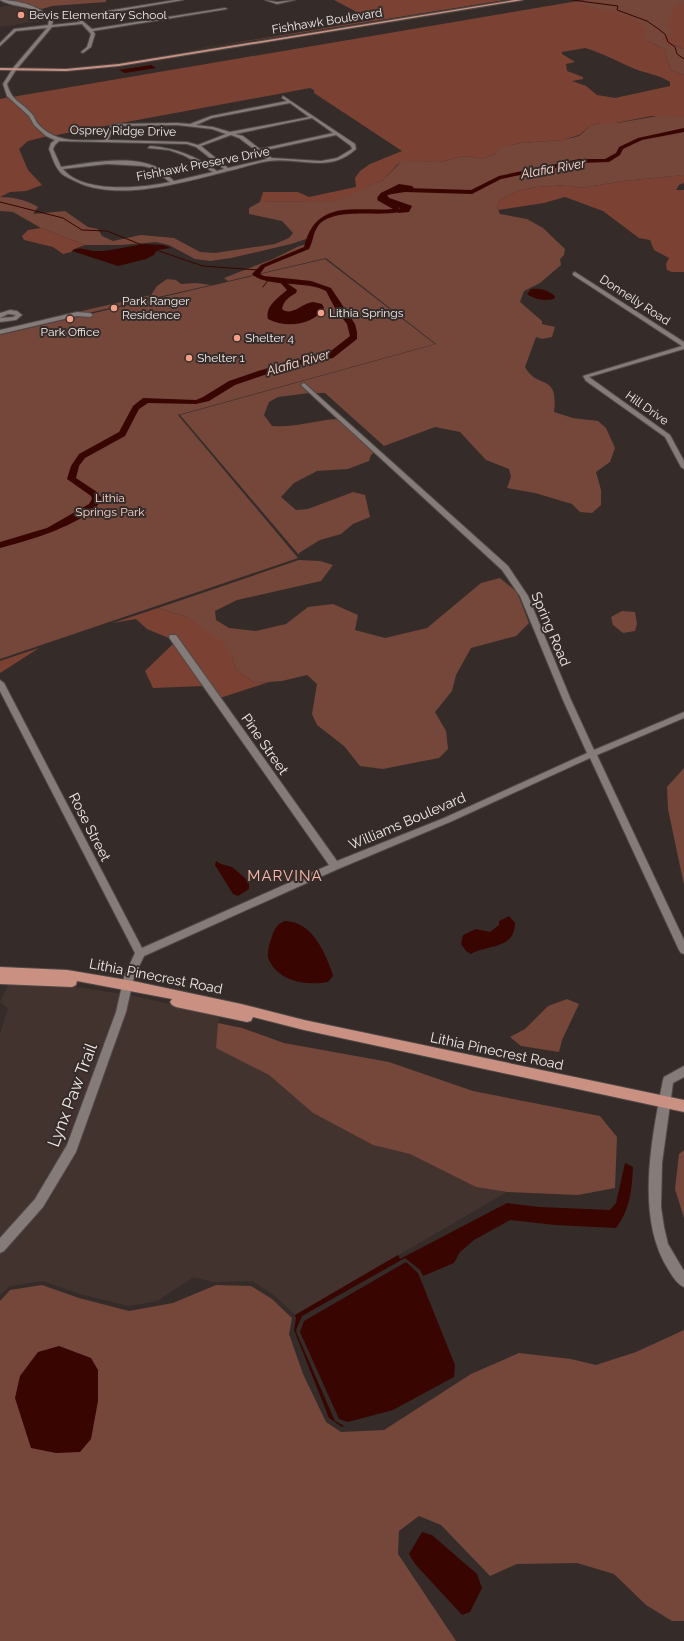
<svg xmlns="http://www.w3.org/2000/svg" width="684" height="1641" font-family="Raleway,sans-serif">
<rect width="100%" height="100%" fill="#352c2a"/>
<!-- built -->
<g fill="#43332f">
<polygon points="12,5 31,10 47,20 0,27 0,7"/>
<polygon points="9,983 64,985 121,994 118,1011 68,1146 35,1201 0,1240 0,1034 8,1009 0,1002"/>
<polygon points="129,995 220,1015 218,1023 245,1062 269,1075 313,1113 373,1145 410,1154 476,1187 507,1192 295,1315 274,1295 252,1281 212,1282 194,1277 157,1301 129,1306 80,1294 43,1281 10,1286 0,1295 0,1254 42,1206"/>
</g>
<!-- green -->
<g fill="#75463a" fill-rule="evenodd">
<polygon points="10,0 106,0 106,2 52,6 42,9"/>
<polygon points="586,0 684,0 684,4 680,4 674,33 663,39 676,46 684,49 684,75 671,70 664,49 644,39 629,17 578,4 578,1"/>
<path d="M663 115 684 117V175L624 181 581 188 567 185 537 187 518 191 500 200 497 207 500 214 527 219 543 228 565 249 564 255 560 259 561 265 540 283 524 291 520 302 542 321V324L555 327 552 337 542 339 536 337 525 367C537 390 559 372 554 412L573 418 598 421 606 428 615 448 610 462 596 472 601 490V505L592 513 580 512 572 504 535 493 507 488 511 477 509 469 486 460 460 432 435 427 384 446 325 393H315L304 384 301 385 309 393 278 397 269 402 264 415 272 426C295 428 315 420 338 419L375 452 371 455 369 461 348 469 317 471 294 483 281 497 296 510 308 509 353 492 365 495 370 517 353 524 341 534 320 540 299 553V555L180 415 436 344 326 258 228 281 224 278 273 259 297 247 312 242 309 238 291 244 231 258 210 261 195 259 169 245 156 242 121 245H85L41 228 13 212 0 211V197C13 197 27 200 38 207L33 214 65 211 88 227 98 229 102 236 113 241 141 235 174 238 200 252 215 253 275 244 289 238 293 233 282 221 249 214V208L260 202 316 201 369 186 383 180 403 160 440 162 464 156 482 159 495 154 500 147 521 143 563 140 579 136 590 126 601 123H617ZM387 190H404L387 195 389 198 412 206 399 213 400 209 398 207 377 198 381 193Z"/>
<polygon points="325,259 435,344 178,415 298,558 0,659 0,335"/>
<polygon points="167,279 176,280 181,284 196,283 211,285 88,313 0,330 151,295 157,286"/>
<polygon points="299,560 320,561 333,565 321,581 237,600 215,611 216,620 229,628 256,631 286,624 308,607 333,604 358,615 355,630 385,638 427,628 481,583 500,578 517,592 529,623 516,636 471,648 456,675 452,691 435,712 446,731 448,749 439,758 413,763 383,769 360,766 344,746 317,725 312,714 317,684 307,675 282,681 255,683 236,670 232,657 201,628 187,617 158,608"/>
<polygon points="622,611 635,612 637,624 635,631 623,633 613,625 611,617"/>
<polygon points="684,768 684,885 668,809 667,787"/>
<polygon points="567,999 579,1004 562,1040 559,1052 521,1046 510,1037 525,1029 548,1006"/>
<polygon points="218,1023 242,1028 284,1043 389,1062 473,1091 600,1116 617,1137 615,1188 578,1195 507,1192 476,1187 410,1154 373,1145 313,1113 269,1075 216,1048"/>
<polygon points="684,1150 684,1218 675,1189 679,1154"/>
<polygon points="42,1285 79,1298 129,1311 173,1303 216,1285 251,1286 272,1299 292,1318 289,1334 303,1374 326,1422 341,1432 384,1430 471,1374 519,1353 571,1359 596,1365 636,1352 684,1330 684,1621 672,1621 646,1605 614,1574 577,1563 517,1564 490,1576 441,1525 419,1516 399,1531 398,1554 456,1641 0,1641 0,1301 10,1290"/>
</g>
<!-- forest -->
<g fill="#7b4234" fill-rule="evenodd">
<polygon points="334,0 505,0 180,52 372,20"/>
<path d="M578 1 579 4C596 9 641 14 648 31L644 39 664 49 671 70 684 75V117L651 116 616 123H601L590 126 579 135 563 140 521 143 501 147 495 154 482 159 464 156 440 162 403 161 397 165 383 180 336 201 260 202 263 192H298L309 197 356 187 355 178 360 171 370 164 402 151 314 93V90L310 88 51 136 12 97ZM585 48C603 53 618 62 635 69 648 74 657 74 670 82V86L615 98 597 95 586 86 572 81 583 79V77L567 71 566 64 575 62 562 54V52Z"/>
<polygon points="680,4 684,4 684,49 665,41 663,39 673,33 667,25 675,6"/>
<polygon points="9,97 23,108 48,136 28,141 19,149 28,170 42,185 26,191 10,192 0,197 0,99"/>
<polygon points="684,175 684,183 679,185 676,190 684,190 684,272 672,272 667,270 666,264 669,258 654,250 650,240 639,238 603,211 565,197 544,203 498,210 497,207 500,200 518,191 537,187 567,185 581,188 624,181"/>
<polygon points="41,228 85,245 74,249 71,252 63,254 53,247 24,240 22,236 28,230"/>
<polygon points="158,608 187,617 224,643 232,657 236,670 255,683 269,682 220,698 174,634 169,636 171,639 147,629 136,619 113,623"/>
<polygon points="174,643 213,700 203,686 153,688 145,671"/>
<polygon points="39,648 0,673 0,661"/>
</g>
<!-- water -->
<g fill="#390500">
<polygon points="151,65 156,68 125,73 119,70"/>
<polygon points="399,184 412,186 414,188 387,195 389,198 412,206 409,212 398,213 400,209 398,207 377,198 381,193"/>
<path d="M145 244 163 245 171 248 157 250 154 255 146 259 118 266 72 251C79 246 85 250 93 251 110 252 128 246 145 244Z"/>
<path d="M277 279H281L297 290 296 293C289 297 284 300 282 309 292 317 302 303 313 302L322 304 324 308C313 326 285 328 268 319 265 306 278 298 287 290Z"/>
<path d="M531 289C541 288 547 290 555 296L554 299C542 301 537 300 527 294Z"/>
<polygon points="216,861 221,864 232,867 245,878 249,884 249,889 238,896 233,894 215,865"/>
<path d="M509 916 515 923C514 950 489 944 471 954L466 951 461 944 463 935 476 929 490 932 499 925V921Z"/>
<path d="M285 921C312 922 324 950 332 972L333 976 328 982C308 986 279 982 269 960 266 953 270 943 272 936 275 928 277 924 285 921Z"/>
<path d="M625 1163 633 1167C632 1189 630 1210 616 1228L555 1225 510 1220 474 1240 460 1252 454 1263 423 1276 420 1270 405 1258 302 1316 296 1330 297 1334 335 1421 344 1426 342 1427 329 1418 294 1330 296 1318 295 1315 398 1255 400 1259 507 1203 539 1207 610 1210 616 1203Z"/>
<polygon points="406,1262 418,1273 455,1365 454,1377 393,1410 348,1422 339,1419 300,1332 304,1321"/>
<polygon points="59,1346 91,1358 98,1370 98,1401 91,1439 80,1452 56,1453 31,1448 15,1398 20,1376 38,1352"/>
<polygon points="422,1532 432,1535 477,1574 482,1588 470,1612 462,1615 415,1564 409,1554"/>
</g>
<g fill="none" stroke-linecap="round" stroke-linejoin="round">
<!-- stream -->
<g stroke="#390500" stroke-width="1">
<polyline points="572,0 618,6 617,10 647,21 657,28 665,34 668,42 675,47 677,54 684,59"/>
<polyline points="0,202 63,218 82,230 107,231 142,245"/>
<polyline points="156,250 203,266 258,270"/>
<polyline points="263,287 269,279"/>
</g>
<!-- river -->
<path fill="#390500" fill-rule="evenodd" d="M684 128V132L642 140 623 149 620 155 609 162 579 163 501 179 472 194 405 192 386 195 384 199 396 205 401 211 400 212C379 217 332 207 318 226 313 233 313 242 309 249L265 267 260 274 264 276 311 281 331 288 355 324 357 332V339L333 358 288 367 235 385 209 401 196 404 148 403 139 409 125 436 85 458 79 466 76 478 97 492 102 499C88 524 27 541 0 548V542L47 528 89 504 92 499 91 496 67 479 71 466 79 454 119 432 133 406 143 398 196 400 203 397 229 381 258 371 286 363 327 354 350 336 347 324 336 310 326 291C307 280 266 288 252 274L261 265 304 247C316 198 355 212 393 209L377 200 382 193 405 188 471 190 499 176 579 159H605L616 153 619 147 638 138Z"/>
<defs>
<g id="minor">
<path d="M0 0C18 0 41 6 53 20L52 25 80 22 74 17 76 16 175 0H183L79 18 92 29 225 8 227 9 93 31 95 34 91 47 83 53 81 52 87 47 91 34 82 24 52 27 16 70 7 84C12 102 21 101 32 114 35 117 35 121 38 124 56 144 80 140 104 140L110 126 115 124 177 123 190 124 211 116 287 101 282 98 283 96 355 144 356 149C329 174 301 157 269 161 255 163 242 168 228 171 185 182 119 202 77 182 72 179 65 177 61 173 55 167 52 157 49 149L51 143 55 140 46 136 34 125 29 116 7 96 3 84 13 68 47 28 16 31 0 46V43L14 29 48 25 49 20C35 4 16 9 0 0ZM290 103 309 117 230 132 213 127 196 125 212 118ZM312 118 333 133 260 149 243 136 235 134ZM177 125 212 129 226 134 198 145 187 142 108 140 114 127 115 126ZM231 135 239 138 255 150V152H258L267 159 228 168 201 146ZM336 135 351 146 352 149 337 158 321 161 272 158 262 151ZM59 141 187 144 196 147 224 169 217 171C196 156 176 148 150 146L148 148 169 150 183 155 213 172 174 181C168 176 162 169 154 166 129 155 88 163 61 167L53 149 55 145ZM107 164 143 166 151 168 170 182C142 188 83 194 63 169Z"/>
<polygon points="265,0 277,2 295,0 277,4"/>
<polygon points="575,272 684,342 684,349 589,377 670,435 684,461 684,469 681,467 665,437 586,381 583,376 682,346 573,275 573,273"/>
<polygon points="10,310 17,311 22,315 16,320 0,322 0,318 13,317 16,315 8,314 0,318 0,313"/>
<polygon points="77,312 90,313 93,315 90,317 77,316 0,334 0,330"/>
<polygon points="304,383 508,566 528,596 571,700 594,750 684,712 684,718 597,755 684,940 684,954 681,953 679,950 590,758 450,822 338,869 144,956 134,977 126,1012 76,1152 43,1207 4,1251 0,1253 0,1238 35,1199 67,1145 116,1012 124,977 135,953 0,691 0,680 4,683 142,948 329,865 170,639 169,637 170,635 176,635 337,861 444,818 587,753 563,700 520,596 502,570 302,386 301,385"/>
<path d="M684 1066V1077L673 1083 662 1163 661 1207 664 1227 668 1244 684 1271V1287C677 1284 672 1276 668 1269 635 1217 652 1137 663 1080L664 1077Z"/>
</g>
<g id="major">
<polygon points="514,0 523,0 119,66 66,71 0,70 0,68 66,69 119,64"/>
<polygon points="0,967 67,970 133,981 241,1004 304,1020 684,1100 684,1112 304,1030 253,1017 251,1021 247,1022 176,1007 172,1005 170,1002 172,999 77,981 76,985 72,987 0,984"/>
</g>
</defs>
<!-- minor casing -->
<use href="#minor" stroke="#4f4947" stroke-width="2"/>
<!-- major casing -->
<use href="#major" stroke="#4f4947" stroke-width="2"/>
<!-- minor -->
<use href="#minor" fill="#857b78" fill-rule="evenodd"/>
<!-- major -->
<use href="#major" fill="#ca9182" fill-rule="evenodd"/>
</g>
<!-- markers -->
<g fill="#f49e88" stroke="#352c2a" stroke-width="1.5">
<circle cx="21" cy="15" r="4"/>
<circle cx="114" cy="308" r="4"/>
<circle cx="321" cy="313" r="4"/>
<circle cx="70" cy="319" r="4"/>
<circle cx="237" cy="338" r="4"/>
<circle cx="189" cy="358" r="4"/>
</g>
<g text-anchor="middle" stroke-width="4" stroke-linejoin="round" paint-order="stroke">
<!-- far-poi labels -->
<g font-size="12" fill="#f2eceb" stroke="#352c2a" text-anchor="start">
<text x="29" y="19">Bevis Elementary School</text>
<text x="122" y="305">Park Ranger<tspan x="122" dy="14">Residence</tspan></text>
<text x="329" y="317">Lithia Springs</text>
<text x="70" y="336" text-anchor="middle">Park Office</text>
<text x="245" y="342">Shelter 4</text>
<text x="197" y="362">Shelter 1</text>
</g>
<!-- far-street labels -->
<g font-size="12" fill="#f2eceb" stroke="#352c2a">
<text transform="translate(327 21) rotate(-9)" y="4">Fishhawk Boulevard</text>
<text transform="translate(123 131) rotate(1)" y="4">Osprey Ridge Drive</text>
<text transform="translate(203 164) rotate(-11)" y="4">Fishhawk Preserve Drive</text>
<text transform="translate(635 300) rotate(33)" y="4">Donnelly Road</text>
<text transform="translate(647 408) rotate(35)" y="4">Hill Drive</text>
</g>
<!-- far-park labels -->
<g font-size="12" fill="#fad3ca" stroke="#352c2a">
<text x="110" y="502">Lithia<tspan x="110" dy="14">Springs Park</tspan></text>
</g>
<!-- far-water labels -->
<g font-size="13" font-style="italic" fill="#ffd9cf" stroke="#352c2a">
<text transform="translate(553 168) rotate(-10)" y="5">Alafia River</text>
<text transform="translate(298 362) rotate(-16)" y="5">Alafia River</text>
</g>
<!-- street labels -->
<g font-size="14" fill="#f2eceb" stroke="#352c2a">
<text transform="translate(551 629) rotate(67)" y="5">Spring Road</text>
<text transform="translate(265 744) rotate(55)" y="5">Pine Street</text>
<text transform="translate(407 821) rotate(-23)" y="5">Williams Boulevard</text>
<text transform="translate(90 827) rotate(63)" y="5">Rose Street</text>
<text transform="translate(156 976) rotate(11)" y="5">Lithia Pinecrest Road</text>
<text transform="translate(497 1051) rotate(12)" y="5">Lithia Pinecrest Road</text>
</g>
<!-- neighbourhood labels -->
<g font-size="15" letter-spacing="1" fill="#febcab" stroke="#352c2a">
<text x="285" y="881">MARVINA</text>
</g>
<!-- near-street labels -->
<g font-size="17" fill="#f2eceb" stroke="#352c2a">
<text transform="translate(72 1095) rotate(-69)" y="6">Lynx Paw Trail</text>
</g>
</g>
</svg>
